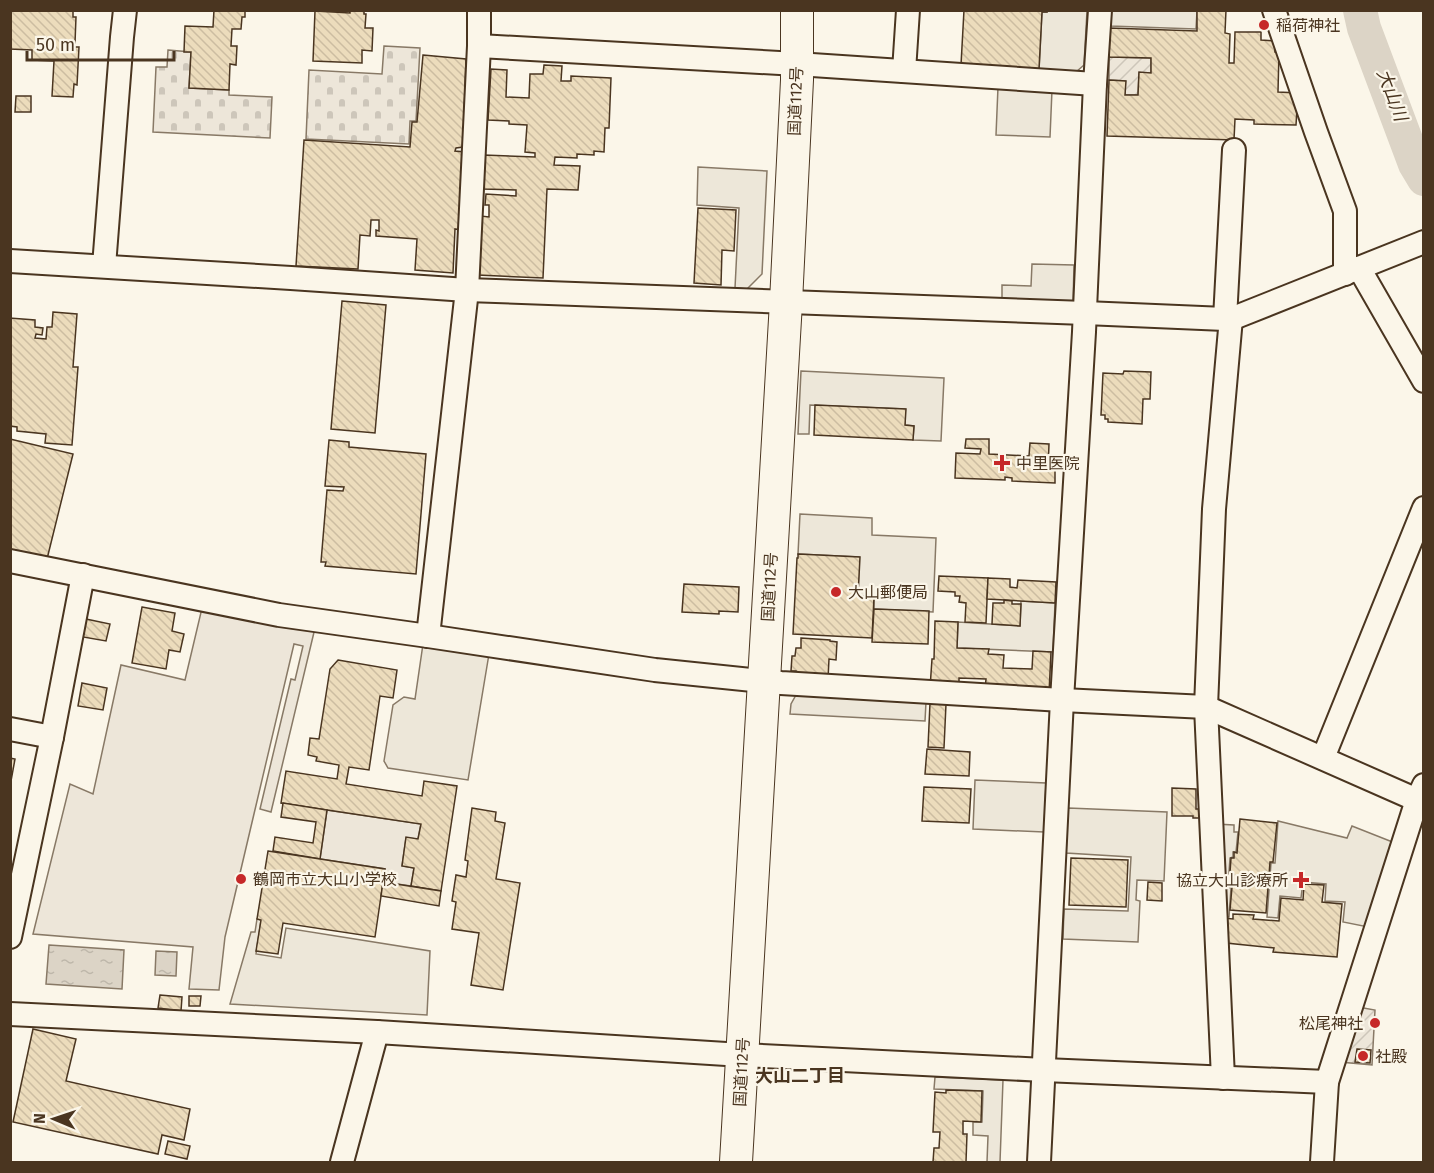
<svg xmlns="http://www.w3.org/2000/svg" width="1434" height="1173" font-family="'Fira Sans','Noto Sans JP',sans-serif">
<defs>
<pattern id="cemetery-stones" width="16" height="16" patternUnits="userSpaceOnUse" patternTransform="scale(1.5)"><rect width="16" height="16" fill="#ede6d9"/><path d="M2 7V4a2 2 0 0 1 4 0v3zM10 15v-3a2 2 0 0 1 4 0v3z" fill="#cdc6ba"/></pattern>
<pattern id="garden-furrows" width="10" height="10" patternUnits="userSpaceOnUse" patternTransform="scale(1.5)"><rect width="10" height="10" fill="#ede6d9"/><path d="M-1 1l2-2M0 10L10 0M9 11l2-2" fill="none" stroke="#cdc6ba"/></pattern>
<pattern id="water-ripples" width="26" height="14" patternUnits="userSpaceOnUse" patternTransform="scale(1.5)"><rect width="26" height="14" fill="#dcd4c6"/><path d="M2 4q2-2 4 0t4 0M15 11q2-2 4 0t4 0" fill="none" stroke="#beb7aa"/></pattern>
<pattern id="building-back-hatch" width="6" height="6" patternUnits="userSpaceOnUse" patternTransform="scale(1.5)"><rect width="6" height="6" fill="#ecdcbc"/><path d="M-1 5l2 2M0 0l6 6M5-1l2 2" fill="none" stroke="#ccbda1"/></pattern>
</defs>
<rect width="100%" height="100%" fill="#fbf6e9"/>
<!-- grass -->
<g fill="#ede6d9" stroke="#887966" stroke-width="1.5">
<polygon points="202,608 315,628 271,812 260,809 291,679 295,680 303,646 294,644 225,937 219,990 189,989 193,947 33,934 70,784 93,794 121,665 185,680"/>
<polygon points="327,810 421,824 418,839 406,838 402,866 414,868 411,886 383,882 385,869 320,859"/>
</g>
<!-- cemetery -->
<g fill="url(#cemetery-stones)" stroke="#887966" stroke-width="1.5">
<polygon points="384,46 420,48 416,121 410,121 409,144 306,139 309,70 382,74"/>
<polygon points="168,50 191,52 189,88 229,90 229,95 272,97 270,138 153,132 156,67 167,67"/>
</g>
<!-- garden -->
<g fill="url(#garden-furrows)" stroke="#887966" stroke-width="1.5">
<polygon points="1109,57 1151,58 1151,73 1139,73 1138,95 1125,95 1125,81 1109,80"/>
<polygon points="1358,1007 1375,1010 1372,1065 1340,1062"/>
</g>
<!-- parking -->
<g fill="#ede7d9" stroke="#887966" stroke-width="1.5">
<polygon points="1047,10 1087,11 1084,65 1076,72 1039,71 1042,12 1047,12"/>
<polygon points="1110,11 1197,11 1196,29 1110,26"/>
<polygon points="998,87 1052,90 1050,137 996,135"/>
<polygon points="698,167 767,171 762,274 747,289 735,288 739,208 697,205"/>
<polygon points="1032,264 1074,265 1073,303 1002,300 1002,285 1031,286"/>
<polygon points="801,371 944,378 941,441 913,440 914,426 905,425 905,409 810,405 809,434 798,434"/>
<polygon points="800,514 872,518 872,535 936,538 933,612 874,609 874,597 858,596 859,557 798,554"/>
<polygon points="1021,601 1055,603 1053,652 957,648 958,622 1020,626"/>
<polygon points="423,644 489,654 468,780 388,768 384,761 393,705 404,697 415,699"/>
<polygon points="796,695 926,702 925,721 790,714 791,704"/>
<polygon points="975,780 1046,783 1044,832 973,829"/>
<polygon points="1068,808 1167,812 1164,881 1137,880 1136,900 1140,901 1138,942 1063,939 1064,909 1128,911 1131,857 1066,853"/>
<polygon points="1278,821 1347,838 1352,826 1395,843 1368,927 1343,922 1345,902 1325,901 1326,884 1303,882 1301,898 1280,896 1278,918 1267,917 1271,863 1275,863"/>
<polygon points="1215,824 1234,825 1234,832 1238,832 1236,852 1233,852 1233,857 1230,858 1228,887 1231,888 1229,917 1220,916"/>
<polygon points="257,919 261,920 256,954 281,958 286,928 430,951 427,1015 230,1004 251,932 255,932"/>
<polygon points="935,1077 1003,1080 1000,1162 987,1162 988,1136 973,1135 973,1122 982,1122 983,1091 934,1089"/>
</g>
<!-- water -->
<g fill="url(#water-ripples)" stroke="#887966" stroke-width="1.5">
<polygon points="49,945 124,950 122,989 46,984"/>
<polygon points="156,951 177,952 176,976 155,975"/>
</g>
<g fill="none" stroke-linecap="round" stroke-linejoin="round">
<!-- river -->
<polyline stroke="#dcd4c6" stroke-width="34" points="1360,10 1364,28 1415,164 1424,179"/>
</g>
<!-- building -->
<g fill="url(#building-back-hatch)" stroke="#4a3520" stroke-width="1.5">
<polygon points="10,10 73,11 73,17 76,17 75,43 71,43 71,47 79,47 77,85 74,84 73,97 52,96 54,61 32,60 32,50 10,49"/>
<polygon points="214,10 245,10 245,17 242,17 241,29 232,29 231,46 237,46 236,65 230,64 229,90 189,88 191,52 184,52 185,26 213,27"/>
<polygon points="350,10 364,10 364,14 366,14 365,28 373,28 372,51 362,50 362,63 313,61 315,11 350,13"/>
<polygon points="964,10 1047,10 1047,12 1042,12 1039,69 961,65"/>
<polygon points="1197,10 1226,10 1225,33 1230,34 1229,63 1234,63 1235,32 1261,32 1261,40 1275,41 1275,52 1279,52 1278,92 1298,93 1296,125 1254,124 1254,120 1235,119 1234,140 1107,136 1109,80 1126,81 1125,95 1138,95 1139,72 1151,73 1151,58 1109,57 1110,28 1197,31"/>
<polygon points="423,55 466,59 463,147 456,148 455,151 465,152 461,230 455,229 453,273 415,270 417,239 376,236 376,230 379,231 379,220 371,220 370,236 360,235 358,269 296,266 304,140 410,147 412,122 417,122"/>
<polygon points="544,65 562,66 561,81 571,81 571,76 611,78 609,128 605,128 604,152 594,151 594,155 577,154 577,158 555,157 554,165 580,166 578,190 547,189 543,278 478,275 481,216 489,217 489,205 485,205 486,194 516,196 516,190 483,189 484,155 535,157 535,153 525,152 527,125 509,124 509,121 488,120 491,69 507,70 506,97 529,98 530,74 543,74"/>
<polygon points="16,96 31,96 31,112 15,112"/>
<polygon points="698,208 736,210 734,251 722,250 721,285 694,283"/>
<polygon points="342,301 386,305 375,433 331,429"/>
<polygon points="53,312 77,314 73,367 78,367 72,445 45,443 46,434 17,431 17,427 10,426 10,318 35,320 35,327 43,328 42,335 36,334 35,338 46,339 47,327 52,327"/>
<polygon points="1124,371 1151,372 1150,399 1143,399 1142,424 1108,422 1108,419 1105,419 1105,415 1101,415 1103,373 1123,374"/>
<polygon points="815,405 906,409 905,425 914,426 913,440 814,435"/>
<polygon points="10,439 73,454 47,559 10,551"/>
<polygon points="966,439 989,439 989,454 1029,456 1030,443 1049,444 1048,470 1055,470 1055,483 1012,481 1012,478 1005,477 1005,480 955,478 956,453 980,454 981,449 965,448"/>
<polygon points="329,440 349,442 349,447 426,454 416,574 325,566 326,562 321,562 327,490 343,491 344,487 325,486"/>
<polygon points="798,554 860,557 858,596 874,597 872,638 793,634 797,558 798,558"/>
<polygon points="939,576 988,578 986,623 965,622 966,603 959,602 960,596 955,596 955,592 938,591"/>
<polygon points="988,578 1010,579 1010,587 1017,588 1018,580 1056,582 1055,603 987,599"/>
<polygon points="684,584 739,587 738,612 719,611 719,614 682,612"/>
<polygon points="1004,600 1012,601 1012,604 1021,604 1020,626 992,624 993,603 1004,603"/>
<polygon points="142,607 175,613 172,631 184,634 180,652 169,650 166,669 132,663"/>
<polygon points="874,609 929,611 928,644 872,642"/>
<polygon points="86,619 110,624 106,641 83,637"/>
<polygon points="935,621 958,622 957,648 989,649 988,654 1004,655 1003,668 1032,669 1033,651 1051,652 1049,693 985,690 986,679 959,678 959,689 930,688 932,659 934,659"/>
<polygon points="801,638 830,640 830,641 837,642 836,660 829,659 828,679 796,678 796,671 791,671 792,656 795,656 796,648 801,648"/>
<polygon points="338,660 397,670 393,698 380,696 369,770 349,767 346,784 422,796 424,781 457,786 441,891 411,886 414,868 402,866 406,837 418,839 421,824 281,803 286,771 337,779 339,765 316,761 317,757 308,755 310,738 319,739 330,669"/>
<polygon points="82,683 107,688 103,710 78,706"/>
<polygon points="930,703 946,704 944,748 928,747"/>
<polygon points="927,749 970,752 969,776 925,774"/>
<polygon points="10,758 15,759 11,781 10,781"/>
<polygon points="924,787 971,789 969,823 922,821"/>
<polygon points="1172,788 1196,789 1196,809 1199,809 1199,818 1193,818 1193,816 1172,816"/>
<polygon points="283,803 327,810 320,859 273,851 275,837 313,843 316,822 281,817"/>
<polygon points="472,808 496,812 495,821 505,823 496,879 520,883 503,990 471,985 479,933 452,929 456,902 452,901 456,875 466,877 468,861 465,860"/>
<polygon points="1240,819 1277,823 1273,862 1270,862 1266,913 1230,910 1232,887 1229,887 1231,858 1234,858 1234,852 1237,853"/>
<polygon points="268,851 385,869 375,937 283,923 278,954 256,951 261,920 257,919"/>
<polygon points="1071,858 1128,860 1126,907 1069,905"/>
<polygon points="383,882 441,891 439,906 381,896"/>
<polygon points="1148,882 1162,883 1162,901 1147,900"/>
<polygon points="1304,884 1324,885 1322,902 1342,904 1337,957 1273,952 1274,948 1226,943 1223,918 1233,919 1233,914 1254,915 1253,919 1279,921 1281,898 1303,900"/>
<polygon points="160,995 182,997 181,1011 158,1008"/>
<polygon points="189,996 201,996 200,1006 189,1006"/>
<polygon points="33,1029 76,1039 66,1081 190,1109 184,1140 162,1135 158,1154 13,1122"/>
<polygon points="1357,1049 1371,1050 1370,1063 1355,1062"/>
<polygon points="946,1090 982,1091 981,1122 963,1121 963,1134 967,1134 966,1162 933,1162 934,1148 939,1148 940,1132 933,1132 935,1092 946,1093"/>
<polygon points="168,1141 190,1146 187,1159 165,1154"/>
</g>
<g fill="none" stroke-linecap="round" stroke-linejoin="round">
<defs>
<g id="minor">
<polyline points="1274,10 1316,132 1345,211 1345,274"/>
<polyline points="479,46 797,64 1095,84"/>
<polyline points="904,71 908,10"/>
<polyline points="10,261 291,278 467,290 1085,313 1225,319 1236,317 1424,242"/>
<polyline points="104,266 122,37 125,10"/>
<polyline points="1359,268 1424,381"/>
<polyline points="1225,319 1234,150"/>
<polyline points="10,561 279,615 428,636 655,670 781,683 1062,700 1206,707 1417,800"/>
<polyline points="428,636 467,290 479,46 479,10"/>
<polyline points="10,729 52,737"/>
<polyline points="1323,758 1424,508"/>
<polyline points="10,937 52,737 83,575"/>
<polyline points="10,1014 377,1032 742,1055 1044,1070 1327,1082"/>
<polyline points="1223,1078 1206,707 1214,509 1231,318"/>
<polyline points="342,1162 377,1032"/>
<polyline points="1039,1162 1062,700 1084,332 1095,84 1100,10"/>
<polyline points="1322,1162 1327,1082 1417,800 1424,785"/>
</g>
<polyline id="highway" points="736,1162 786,302 797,80 797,10"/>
</defs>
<!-- minor casing -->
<use href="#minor" stroke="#4a3520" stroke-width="26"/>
<!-- highway casing -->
<use href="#highway" stroke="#4a3520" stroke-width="34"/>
<!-- minor -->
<use href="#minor" stroke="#fbf6e9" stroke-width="22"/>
<!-- highway -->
<use href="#highway" stroke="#fbf6e9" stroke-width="32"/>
</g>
<!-- markers -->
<g fill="#c62828" stroke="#fbf6e9" stroke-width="2">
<circle cx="1264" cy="25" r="6"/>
<path d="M999 454h6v6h6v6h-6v6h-6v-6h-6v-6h6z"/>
<circle cx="836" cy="592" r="6"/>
<circle cx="241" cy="879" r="6"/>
<path d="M1298 871h6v6h6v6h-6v6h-6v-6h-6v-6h6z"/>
<circle cx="1375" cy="1023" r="6"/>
<circle cx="1363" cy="1056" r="6"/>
</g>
<g text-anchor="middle" stroke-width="4.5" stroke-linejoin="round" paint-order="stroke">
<!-- poi labels -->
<g font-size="16" fill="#4a3520" stroke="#fbf6e9" text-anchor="start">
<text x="1276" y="31">稲荷神社</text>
<text x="1016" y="469">中里医院</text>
<text x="848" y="598">大山郵便局</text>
<text x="253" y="885">鶴岡市立大山小学校</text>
<text x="1288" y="886" text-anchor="end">協立大山診療所</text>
<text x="1363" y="1029" text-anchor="end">松尾神社</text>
<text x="1375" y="1062">社殿</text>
</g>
<!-- street labels -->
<g font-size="16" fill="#4a3520" stroke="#fbf6e9">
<text transform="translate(795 101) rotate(-88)" y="6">国道112号</text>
<text transform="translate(769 587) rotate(-87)" y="6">国道112号</text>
<text transform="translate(741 1072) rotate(-87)" y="6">国道112号</text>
</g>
<!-- water labels -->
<g font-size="18" font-style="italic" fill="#4a3520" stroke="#fbf6e9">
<text transform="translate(1392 95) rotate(69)" y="6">大山川</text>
</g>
<!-- neighbourhood labels -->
<g font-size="18" font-weight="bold" fill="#4a3520" stroke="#fbf6e9">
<text x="800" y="1082">大山二丁目</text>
</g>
</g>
<!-- border -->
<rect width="1434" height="1173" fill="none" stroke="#4a3520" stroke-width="24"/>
<!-- north arrow -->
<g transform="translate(54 1119) rotate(272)" stroke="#fbf6e9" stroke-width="4.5" paint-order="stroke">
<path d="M0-4.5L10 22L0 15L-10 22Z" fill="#4a3520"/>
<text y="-9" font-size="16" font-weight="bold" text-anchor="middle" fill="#4a3520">N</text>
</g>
<!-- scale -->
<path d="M27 51v9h147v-9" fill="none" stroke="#4a3520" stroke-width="3"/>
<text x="36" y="51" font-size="18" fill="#4a3520" stroke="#fbf6e9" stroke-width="4.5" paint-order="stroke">50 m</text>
</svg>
